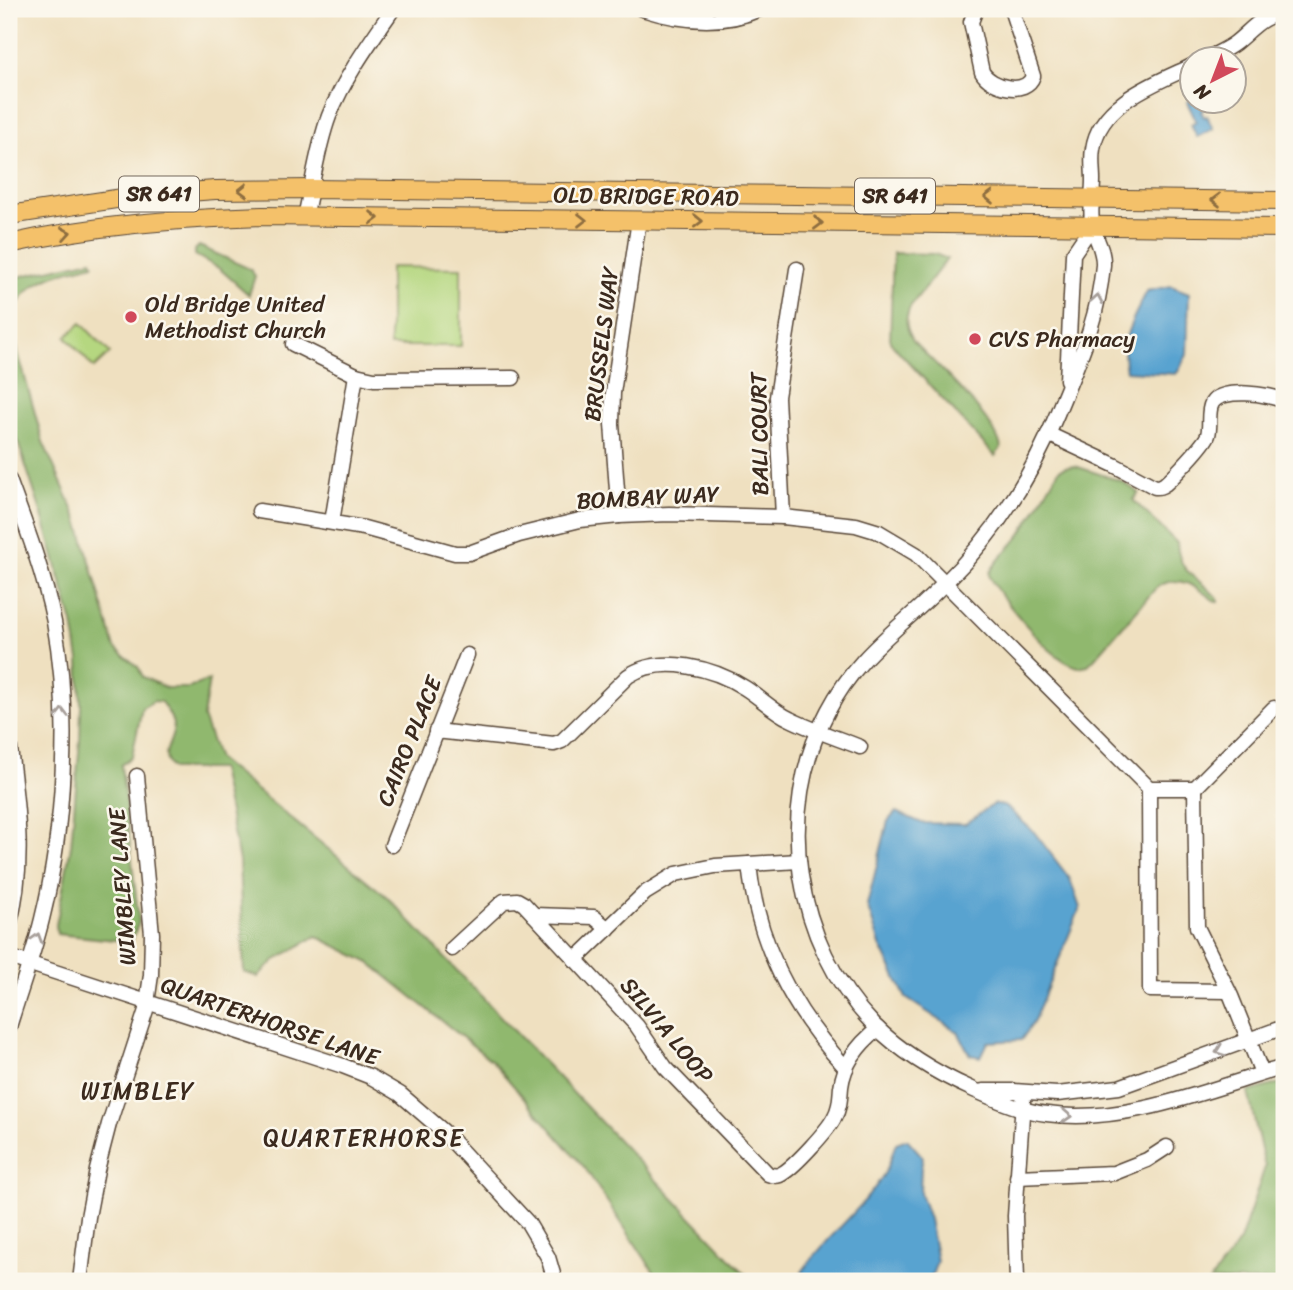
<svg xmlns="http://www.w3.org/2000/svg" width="1293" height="1290" font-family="Sriracha,sans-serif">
<rect width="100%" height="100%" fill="#fbf7ec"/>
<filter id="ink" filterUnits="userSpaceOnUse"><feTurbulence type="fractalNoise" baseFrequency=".0143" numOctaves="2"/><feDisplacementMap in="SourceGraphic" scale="14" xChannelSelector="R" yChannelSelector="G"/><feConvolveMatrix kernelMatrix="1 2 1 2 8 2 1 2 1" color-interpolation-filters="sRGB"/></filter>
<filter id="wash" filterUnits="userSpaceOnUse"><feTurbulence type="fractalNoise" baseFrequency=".00686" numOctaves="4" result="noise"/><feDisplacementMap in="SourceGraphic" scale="28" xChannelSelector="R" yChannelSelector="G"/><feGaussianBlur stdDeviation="1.57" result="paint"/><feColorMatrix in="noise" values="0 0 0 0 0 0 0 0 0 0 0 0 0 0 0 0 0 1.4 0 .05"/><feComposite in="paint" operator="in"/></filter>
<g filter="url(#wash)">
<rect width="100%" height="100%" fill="#efe0c0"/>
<!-- green -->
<g fill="#b5d780" stroke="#78804f" stroke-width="2">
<polygon points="390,267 461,268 461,346 390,346"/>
<polygon points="81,323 110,353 94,368 66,337"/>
</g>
<!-- forest -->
<g fill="#90b86e" stroke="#667146" stroke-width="2">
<polygon points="199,246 250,269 255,276 249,295 220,269 195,255 195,250"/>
<path d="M893 253 935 254 947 259 910 307C904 321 906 329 914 342 935 364 997 420 1001 448L995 456 890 342Z"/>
<path d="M92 260 94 264C55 274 12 282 12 331L43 442 78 520 115 648 138 667 143 677 166 688H189L209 680 203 717 218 759 387 897 752 1281H660L585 1168 492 1061 370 963 316 936 274 961 258 977 244 972 239 861 220 769H172C159 754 171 745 173 732 175 721 167 710 161 702L154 701 142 708 132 756 121 765 139 922 132 940 124 941 57 934 56 925 71 846 80 740 81 706 79 660 73 623 41 512 9 415V279Z"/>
<path d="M1075 466 1121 481 1139 493 1133 500 1177 543C1179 576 1200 577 1218 599V602H1216C1197 587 1178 572 1156 588L1095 658 1088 665 1078 667C1068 664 1059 658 1050 650 1039 640 990 587 989 574 997 558 1011 548 1021 534 1035 513 1046 491 1059 470L1065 467Z"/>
<polygon points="1284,1082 1284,1281 1210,1281 1240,1241 1265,1167 1248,1092"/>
</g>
<!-- water -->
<g fill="#58a3d0" stroke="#4a6677" stroke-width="2">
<polygon points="1191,99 1192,102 1206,102 1208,106 1201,111 1204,117 1207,116 1213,129 1197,137 1191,124 1196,121 1187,102"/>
<path d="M1171 286 1189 293 1187 355 1176 374 1126 371C1119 338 1133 320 1147 291Z"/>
<polygon points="994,804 1005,806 1034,832 1070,879 1080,908 1033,1023 1021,1040 988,1042 981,1057 970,1055 958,1032 906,998 880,945 867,905 888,821 896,812 922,823 965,824"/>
<path d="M907 1139 923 1157 921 1168 920 1193 929 1219 937 1261 930 1281H807L802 1272C826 1237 862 1210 884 1174 890 1165 892 1153 896 1143Z"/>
</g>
</g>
<g filter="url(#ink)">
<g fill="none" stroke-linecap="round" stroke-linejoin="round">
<defs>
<g id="minor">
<path d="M642 9C680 21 723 26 760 9"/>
<path d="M976 9 971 22 982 72C991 88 1026 96 1033 76L1011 9"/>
<path d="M1205 60C1215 54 1226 50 1235 43 1251 31 1262 13 1284 15"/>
<path d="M1192 66C1156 83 1099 103 1093 149 1091 159 1093 170 1093 180 1093 195 1089 213 1093 227 1096 241 1104 250 1103 265 1098 322 1078 362 1057 414 1031 479 994 535 944 584 901 628 858 653 828 711 774 812 794 942 874 1025 902 1053 936 1073 972 1089 997 1100 1020 1111 1047 1114 1125 1125 1210 1089 1284 1067"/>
<path d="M305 217C313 183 317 148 329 116 344 78 370 42 393 9"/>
<polyline points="293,344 356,375 374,379 513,378"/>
<polyline points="1067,380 1073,254 1092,226"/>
<path d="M1048 434 1114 465 1155 487C1159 487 1161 487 1165 484 1173 477 1205 444 1208 435 1211 425 1207 412 1212 403 1222 387 1270 394 1284 401"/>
<path d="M9 480C26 526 44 574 54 622 71 712 64 831 42 919 33 956 20 991 9 1027"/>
<polyline points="259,511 364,528 455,553 469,553 519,535 580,520 619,516 669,514 783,517 856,525 879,532 916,554 1149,788 1195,788 1197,927 1231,996 1262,1073"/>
<polyline points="619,516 612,424 613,393 639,220"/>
<polyline points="783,517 777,397 797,269"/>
<polyline points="332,522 356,375"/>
<path d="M436 731 554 744 562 741 628 676C661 654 714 668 745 688 761 698 773 711 790 719 812 730 837 738 860 747"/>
<path d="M9 741C17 803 26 865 9 926"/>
<polyline points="1149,788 1150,990 1228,991"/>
<polyline points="1195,788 1274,708"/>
<polyline points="392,845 467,655"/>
<path d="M749 864C757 944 792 1010 846 1068"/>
<polyline points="534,915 594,917 608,929"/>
<path d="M452 949 504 901 517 900 524 904 637 1026 665 1067 768 1174C773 1176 778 1177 783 1173 795 1166 828 1130 834 1118 840 1108 840 1098 841 1087 844 1063 860 1043 878 1029"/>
<polyline points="9,957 343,1066 371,1077 400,1094 443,1131 528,1223 548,1257 555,1281"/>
<polyline points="575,960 645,893 676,874 715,866 799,861"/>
<polyline points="983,1091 1014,1091 1057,1094 1119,1087 1284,1027"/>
<polyline points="1017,1177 1114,1173 1147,1160 1167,1147"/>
<polyline points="80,1281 88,1217 97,1170 109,1124 146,1010 151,975 152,934 137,776"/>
<polyline points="1017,1281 1015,1216 1023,1101"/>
</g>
<g id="major">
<polyline points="9,215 136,196 215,190 311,189 1284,201"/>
<path d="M9 244C95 225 174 219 262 216L1284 228"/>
</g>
</defs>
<!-- minor casing -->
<use href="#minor" stroke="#564536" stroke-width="17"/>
<!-- major casing -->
<use href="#major" stroke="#564536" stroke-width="20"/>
<!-- minor -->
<use href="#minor" stroke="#fff" stroke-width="14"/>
<!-- major -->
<use href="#major" stroke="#f4c16a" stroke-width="18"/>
</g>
<!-- one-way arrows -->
<defs><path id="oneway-chevron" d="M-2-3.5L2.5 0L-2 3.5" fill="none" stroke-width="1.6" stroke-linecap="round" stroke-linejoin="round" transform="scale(1.75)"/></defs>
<g stroke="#8e6e40">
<use href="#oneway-chevron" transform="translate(243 190) rotate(179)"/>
<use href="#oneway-chevron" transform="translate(989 197) rotate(-179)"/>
<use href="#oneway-chevron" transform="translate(1216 200) rotate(-179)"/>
<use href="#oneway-chevron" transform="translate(374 218) rotate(1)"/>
<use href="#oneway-chevron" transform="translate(582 220)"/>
<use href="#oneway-chevron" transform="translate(698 221) rotate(1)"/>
<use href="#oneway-chevron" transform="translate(818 223) rotate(1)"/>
<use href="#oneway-chevron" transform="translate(66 233) rotate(-10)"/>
</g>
<g stroke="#a79f9a">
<use href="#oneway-chevron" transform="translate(1097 299) rotate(-80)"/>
<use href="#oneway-chevron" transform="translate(62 713) rotate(-90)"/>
<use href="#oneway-chevron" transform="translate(37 938) rotate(-73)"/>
<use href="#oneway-chevron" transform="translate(1220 1051) rotate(160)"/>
<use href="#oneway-chevron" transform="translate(1067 1116) rotate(3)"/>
</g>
</g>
<!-- markers -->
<g fill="#d1495b" stroke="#fbf7ec" stroke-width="2.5">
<circle cx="131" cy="317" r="7"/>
<circle cx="975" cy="339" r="7"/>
</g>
<g text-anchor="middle" stroke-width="5" stroke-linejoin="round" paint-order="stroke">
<!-- shield labels -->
<g fill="#fbf7ec" stroke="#75685c" stroke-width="2">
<rect x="119" y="176.5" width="80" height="35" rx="5"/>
<rect x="855" y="178.5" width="80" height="35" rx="5"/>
</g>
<g font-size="21" font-weight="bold" fill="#3b2a1e">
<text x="159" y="201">SR 641</text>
<text x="895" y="203">SR 641</text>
</g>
<!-- street labels -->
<g font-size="23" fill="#3b2a1e" stroke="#fbf7ec">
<text transform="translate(646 196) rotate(1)" y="8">OLD BRIDGE ROAD</text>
<text transform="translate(601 344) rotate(-83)" y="8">BRUSSELS WAY</text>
<text transform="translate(759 434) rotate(-91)" y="8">BALI COURT</text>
<text transform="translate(648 497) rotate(-3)" y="8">BOMBAY WAY</text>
<text transform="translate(409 741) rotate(-68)" y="8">CAIRO PLACE</text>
<text transform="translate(122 887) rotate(-94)" y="8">WIMBLEY LANE</text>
<text transform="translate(270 1021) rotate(19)" y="8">QUARTERHORSE LANE</text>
<text transform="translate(667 1030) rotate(50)" y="8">SILVIA LOOP</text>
</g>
<!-- poi labels -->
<g font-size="23" fill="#3b2a1e" stroke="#fbf7ec" text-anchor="start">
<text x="145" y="312">Old Bridge United<tspan x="145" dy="26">Methodist Church</tspan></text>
<text x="989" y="347">CVS Pharmacy</text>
</g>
<!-- neighbourhood labels -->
<g font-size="24" letter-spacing="2" fill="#3b2a1e" stroke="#fbf7ec">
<text x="138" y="1099">WIMBLEY</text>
<text x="364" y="1146">QUARTERHORSE</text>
</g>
</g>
<!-- margin -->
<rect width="1293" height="1290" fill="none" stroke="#fbf7ec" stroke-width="35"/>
<!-- north arrow -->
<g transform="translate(1213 80) rotate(222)"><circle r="33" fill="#fbf7ec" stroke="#aea59a" stroke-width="2"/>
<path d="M0-5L12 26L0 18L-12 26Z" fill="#d1495b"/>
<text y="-10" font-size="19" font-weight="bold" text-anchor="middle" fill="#3b2a1e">N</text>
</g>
</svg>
